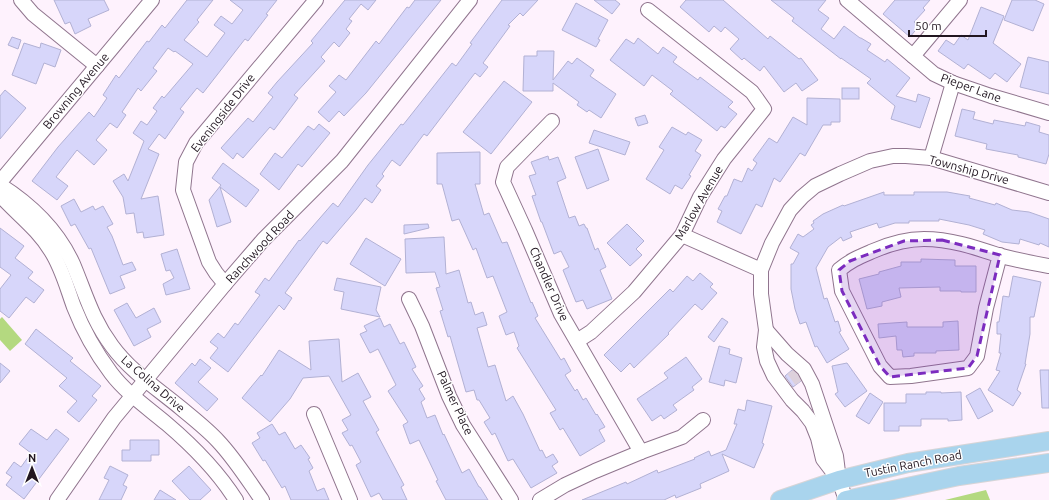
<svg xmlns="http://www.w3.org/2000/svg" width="1049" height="500" font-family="Ubuntu,sans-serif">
<rect width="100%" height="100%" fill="#fef2fd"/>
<!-- green -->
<g fill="#b4d980">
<polygon points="2,317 22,340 10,351 0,340 0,319"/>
<polygon points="986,490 990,500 945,500"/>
</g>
<!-- building -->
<g fill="#d7d6fa" stroke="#b2b1d4">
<polygon points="54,0 104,0 109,10 88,19 91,26 75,34 70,22 65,24"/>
<polygon points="187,0 213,0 197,20 199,22 184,40 207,57 225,33 214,25 221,16 232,24 243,10 230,0 277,0 266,14 268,15 248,41 245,39 203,93 197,88 180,109 184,112 165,139 159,134 148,149 159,154 141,199 158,196 164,235 144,238 143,232 137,233 134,213 126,214 123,197 113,181 124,174 128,181 144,141 133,133 141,121 147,125 157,111 153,108 162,96 164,98 193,64 175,51 174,52 168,48 153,68 157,71 141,91 138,88 122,112 126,115 117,128 110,123 96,140 107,150 94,165 77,150 56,177 68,186 57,200 32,181 58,147 89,112 94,117 107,98 103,95 116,75 119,78 147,41 149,42 162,25 165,28"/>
<polygon points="345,0 376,0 368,10 361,4 349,19 352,21 346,29 350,33 339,47 334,42 321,57 325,61 294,95 298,98 274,130 270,127 243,158 237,153 233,159 221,148 248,118 253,122 273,97 268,93 277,82 313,43 311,41"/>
<polygon points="415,0 441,0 366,93 344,116 339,111 329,122 318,112 336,92 329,86 339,75 346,80 376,41 379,44 407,7 409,8"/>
<polygon points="502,0 538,0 523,16 520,13 508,25 510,26 483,63 488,67 480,77 475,73 427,136 424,134 400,166 392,160 382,174 384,176 376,186 381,190 372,203 365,198 356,210 327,244 323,241 285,293 292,298 284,310 279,305 228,372 210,358 218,348 210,342 218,333 224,338 235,323 238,325 260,295 255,292 265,278 269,281 299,240 300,241 333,203 338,207 368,165 401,124 403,125 452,63 456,66 472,44 470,43"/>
<polygon points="594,0 615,0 620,4 612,14"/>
<polygon points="686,0 723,0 768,39 770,36 799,59 801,58 818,80 802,91 796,83 784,92 764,66 760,71 744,58 742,60 730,49 739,39 725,27 721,32 714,26 709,32 680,7"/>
<polygon points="771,0 826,0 818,10 829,18 821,29 834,39 844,26 860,38 861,38 871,44 867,50 885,62 887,59 910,78 896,96 916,102 918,94 930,98 920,128 891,119 895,106 867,83 871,79 841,58 841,59 792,21 794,18"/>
<polygon points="895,0 930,0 923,8 925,10 914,22 919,26 910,37 883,14"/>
<polygon points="1012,0 1035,0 1044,4 1033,31 1004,20"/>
<polygon points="576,3 608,20 598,39 600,40 596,47 562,30"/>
<polygon points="981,7 1004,16 993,43 1021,64 1007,82 995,73 990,79 968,64 964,69 938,51 946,40 954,45 961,35 968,40"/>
<polygon points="12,37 21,40 18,49 8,45"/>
<polygon points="638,38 658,54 663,47 677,57 673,62 698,80 700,77 733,102 728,107 737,114 725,128 721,126 717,131 670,94 673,91 652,75 644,86 610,60 626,39 634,44"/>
<polygon points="24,43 40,48 41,43 61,50 55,67 44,63 36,84 12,75"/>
<polygon points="537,51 554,51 553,80 568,61 572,64 577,58 594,70 590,76 616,94 601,118 589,110 587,112 577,105 579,102 553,83 553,91 523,91 524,56 537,56"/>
<polygon points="1028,57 1049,62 1049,94 1020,87"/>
<polygon points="504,81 532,102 491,154 463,132"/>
<rect x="842" y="88" width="17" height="11"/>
<polygon points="5,90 26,108 0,139 0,96"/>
<polygon points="807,98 840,99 840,122 831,122 831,125 823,125 805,156 800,153 780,182 774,178 762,207 756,204 741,234 717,222 722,211 718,209 725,196 727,196 734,179 742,182 748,168 752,171 757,163 753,160 769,138 777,143 793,117 807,125"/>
<polygon points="962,109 975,112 973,119 993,124 994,120 1025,126 1026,122 1040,126 1039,132 1049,135 1049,154 1046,164 1018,157 1018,155 986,149 987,144 955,136"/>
<polygon points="645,115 648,123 638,126 635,118"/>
<polygon points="319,124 330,133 302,167 298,164 279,190 260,174 275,153 282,158 308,126 314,130"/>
<polygon points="672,127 686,135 688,132 702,140 695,151 701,155 689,175 691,176 682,189 675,185 670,194 646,179 664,150 659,147"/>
<polygon points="594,130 630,142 625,155 589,143"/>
<polygon points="598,149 609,180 587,189 575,157"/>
<polygon points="480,152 480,184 475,184 484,215 489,213 502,243 507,242 531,303 532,302 538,316 535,318 561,360 564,358 571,371 565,375 575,391 577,389 583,400 586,398 596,415 597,414 605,427 599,430 605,441 580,456 563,428 560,430 550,413 556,410 517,348 519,346 514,332 506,335 499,316 507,312 493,276 487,278 476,248 473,250 459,219 452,221 442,184 437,184 437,153"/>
<polygon points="548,156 549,160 558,157 566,178 557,182 569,218 575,216 579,226 584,224 586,228 587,228 595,250 598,248 606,267 600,270 612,299 587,309 583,300 576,302 563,270 569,267 561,251 554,254 542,222 541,222 532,196 536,195 529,176 536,174 531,162"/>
<polygon points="223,163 259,190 246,207 220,187 231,222 217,227 209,200 221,185 212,178"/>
<polygon points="884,192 884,195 914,195 914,192 947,192 970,196 969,198 995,205 996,203 1012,210 1029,212 1049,219 1049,247 1040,243 1039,245 1020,239 1019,244 1002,242 983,234 985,230 969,225 939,219 939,221 909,221 909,223 895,223 879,228 877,223 850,232 852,237 843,241 841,237 828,247 816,268 824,299 827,298 835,322 838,321 841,331 839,332 849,349 827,363 817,346 815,347 806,322 800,324 795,309 791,289 791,264 793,264 799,253 790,248 798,234 803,237 814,229 811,225 814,223 813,221 823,214 843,205 844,206"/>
<polygon points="74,199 81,212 93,206 95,210 103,206 113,224 107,227 112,236 123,265 132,262 136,270 120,276 125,288 110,294 91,248 89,249 75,224 71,226 61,206"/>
<polygon points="428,224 429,228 404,234 404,225"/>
<polygon points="627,224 644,241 636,249 642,255 630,266 607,243"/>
<polygon points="0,228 24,246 15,258 33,272 28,278 44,290 34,303 26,297 9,318 0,311 0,289 11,275 0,267"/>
<polygon points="444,237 446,274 459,270 468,303 471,302 475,315 483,312 487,325 477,328 488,367 495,365 506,401 513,396 523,414 540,451 542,450 546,458 553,454 558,462 552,466 557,473 531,488 513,459 508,461 495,433 492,435 484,422 490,418 479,400 477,400 474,390 466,392 450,336 448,337 440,311 443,310 436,288 440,287 435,272 406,273 405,239"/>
<polygon points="366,238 401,259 385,286 350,264"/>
<polygon points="177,249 190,289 166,295 163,284 174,278 170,270 166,271 161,254"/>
<polygon points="921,259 955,260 955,266 976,266 976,292 961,292 961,291 940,291 940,287 899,288 901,297 882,302 882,306 867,309 859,279 879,274 879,272 901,266 901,262 921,262"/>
<polygon points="700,273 713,284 710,287 717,293 702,310 695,304 668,333 669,334 634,368 630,363 621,372 604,355 670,289 673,292 687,276 693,281"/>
<polygon points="1013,276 1041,282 1034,317 1030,317 1030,334 1025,364 1026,364 1017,390 1021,393 1013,406 988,390 1000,371 996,370 1001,353 999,353 1001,334 997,334 997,322 999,322 1003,296 1009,297"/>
<polygon points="337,278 381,287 376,310 380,317 341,309 344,292 334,290"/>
<polygon points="127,303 136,318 154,308 161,322 147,329 151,337 134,346 114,310"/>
<polygon points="380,318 384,327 390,324 400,344 404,342 416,367 412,369 423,386 419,389 425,399 421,402 427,418 435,415 443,435 444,434 462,473 469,469 479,487 480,487 488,500 446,500 436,481 438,480 419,440 410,444 403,425 408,422 388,391 396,385 378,349 370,353 360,334 367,331 364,326"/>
<polygon points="722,318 728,322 714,342 708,337"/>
<polygon points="958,321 959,350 936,351 936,353 914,353 914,356 903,357 902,350 897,350 896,336 879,338 878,324 907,322 907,327 943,327 943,322"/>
<polygon points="36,329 73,358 70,361 101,386 92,396 97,400 79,422 67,412 77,401 59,386 67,378 25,344"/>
<polygon points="339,339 342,382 358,373 371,397 363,401 379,430 376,432 404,485 401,487 407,500 383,500 379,493 371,497 356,465 361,462 352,445 350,446 342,433 348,430 342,420 351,415 329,376 303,378 290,399 270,422 242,398 261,375 262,376 279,350 311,370 309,341"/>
<polygon points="719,346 730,349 729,354 742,358 736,383 725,380 724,386 709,382"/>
<polygon points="686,357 702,379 692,387 694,390 673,405 677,410 664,419 661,415 652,421 637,399 668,378 664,373"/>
<polygon points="200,359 211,368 198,382 218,399 207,411 175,383 192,363 195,366"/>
<polygon points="0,363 10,371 0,383"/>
<polygon points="847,363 867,391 845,407 835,394 838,392 832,366"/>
<polygon points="792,370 797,374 801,381 793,387 785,376"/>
<polygon points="1040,370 1049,370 1049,408 1042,408"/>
<polygon points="980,388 993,411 978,419 966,396"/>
<polygon points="926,392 941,392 941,393 961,392 962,420 948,421 948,419 921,419 921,426 899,426 899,431 884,431 884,403 906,403 906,394 926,394"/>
<polygon points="870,393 883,402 869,424 856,416"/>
<polygon points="747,400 772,406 762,443 764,444 754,468 722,454 729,471 700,484 701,488 676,498 675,495 664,500 582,500 626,482 627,484 657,470 658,473 695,459 694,458 709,451 711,456 726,450 737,424 734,424 738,409 745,411"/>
<polygon points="272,424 279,435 285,432 295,449 301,445 310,458 308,459 313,468 309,471 317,491 324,488 329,500 291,500 285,486 282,488 265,460 263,461 252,443 260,438 257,433"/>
<polygon points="31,429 47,440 56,429 69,439 24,499 6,485 12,477 6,473 14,462 21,467 31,453 19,444"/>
<polygon points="130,440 159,440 159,455 151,455 151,461 122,461 122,450 130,450"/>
<polygon points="110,466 128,475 123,485 127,487 121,500 99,500 109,480 104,478"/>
<polygon points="189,466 211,490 200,500 190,500 172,481"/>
<polygon points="160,490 176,500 154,500"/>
</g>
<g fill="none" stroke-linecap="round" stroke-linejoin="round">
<!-- minor-tunnel -->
<polyline stroke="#ddd1dc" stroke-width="14" stroke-dasharray="14 7" stroke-linecap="butt" points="793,370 801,381"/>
<defs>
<g id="minor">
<polyline points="21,0 33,14 97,66"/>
<polyline points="847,0 934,74 953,83 991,96 1049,113"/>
<polyline points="913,56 960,0"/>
<polyline points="552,121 507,167 503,182 525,230 561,314 641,452"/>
<polyline points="931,158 953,83"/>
<polyline points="0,182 152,0"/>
<path d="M0 185C30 204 58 231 73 264 86 295 92 319 112 346 131 372 158 389 182 409 194 419 208 430 218 441 235 459 248 480 262 500"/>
<path d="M0 195C17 214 38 229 51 251 62 268 67 288 74 307 83 330 96 353 111 373 126 393 148 408 167 424 194 447 217 470 236 500"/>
<polyline points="682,235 761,270"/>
<path d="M1000 255 986 308 977 356 968 368 911 376 890 377 880 366 842 291 839 270C851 260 859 257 873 251 889 244 906 239 924 239 950 239 974 247 998 255 1015 260 1032 263 1049 266"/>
<polyline points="225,284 216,273 209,262 183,190 186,162 196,143 316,0"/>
<polyline points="409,299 422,326 449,396 463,425 511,500"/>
<polyline points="766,330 787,354 804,369 812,384 836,456 839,480 846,500"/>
<polyline points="577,341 591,332 634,292 682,235 700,197 724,159 764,109 752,92 648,10"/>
<polyline points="314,414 350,500"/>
<polyline points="839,480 823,459 818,438 812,423 803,411 792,400 774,376 767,361 764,347 766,330 761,294 761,270 772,243 790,210 802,197 815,186 840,174 870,161 893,156 906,156 931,158 1049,193"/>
<polyline points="57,500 114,418 225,284 263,240 342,161 470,0"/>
<polyline points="540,500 565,485 595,471 641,452 682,437 703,420"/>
</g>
<g id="major">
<polyline points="780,500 839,480 908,463 1049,441"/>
<polyline points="846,500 959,476 1049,463"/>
</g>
</defs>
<!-- minor casing -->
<use href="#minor" stroke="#90758e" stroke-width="16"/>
<!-- major casing -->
<use href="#major" stroke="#d7d5d7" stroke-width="20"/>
<!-- minor -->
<use href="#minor" stroke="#fff" stroke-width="14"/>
<!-- major -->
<use href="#major" stroke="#a9d4ed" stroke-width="18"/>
</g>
<!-- marked area -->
<path fill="#7b2cbf" fill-opacity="0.2" stroke="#7b2cbf" stroke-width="3" stroke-dasharray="8 5" stroke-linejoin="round" d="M942 240 1000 255 977 356 968 368 890 377 880 366 842 291 839 270 850 261 904 241Z"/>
<g text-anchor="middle" stroke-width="3" stroke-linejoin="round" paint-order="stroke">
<!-- street labels -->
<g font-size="12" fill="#211620" stroke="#fff">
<text transform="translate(971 88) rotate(20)" y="4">Pieper Lane</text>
<text transform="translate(76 91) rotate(-50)" y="4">Browning Avenue</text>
<text transform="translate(223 113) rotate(-52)" y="4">Eveningside Drive</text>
<text transform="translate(969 170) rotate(15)" y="4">Township Drive</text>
<text transform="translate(699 203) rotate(-60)" y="4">Marlow Avenue</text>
<text transform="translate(260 247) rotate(-47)" y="4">Ranchwood Road</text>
<text transform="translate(549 284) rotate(66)" y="4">Chandler Drive</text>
<text transform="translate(153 384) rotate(41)" y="4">La Colina Drive</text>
<text transform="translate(455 403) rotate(65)" y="4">Palmer Place</text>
<text transform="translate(913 464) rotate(-11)" y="4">Tustin Ranch Road</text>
</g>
</g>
<!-- north arrow -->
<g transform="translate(32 468)" stroke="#ffffff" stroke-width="3" paint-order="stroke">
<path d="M0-3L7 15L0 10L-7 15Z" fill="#211620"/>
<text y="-6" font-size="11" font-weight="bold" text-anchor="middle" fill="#211620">N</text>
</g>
<!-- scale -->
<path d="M909 30v6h77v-6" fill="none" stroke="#211620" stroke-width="2"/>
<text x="915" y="30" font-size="12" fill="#211620" stroke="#ffffff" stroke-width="3" paint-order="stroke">50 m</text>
</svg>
